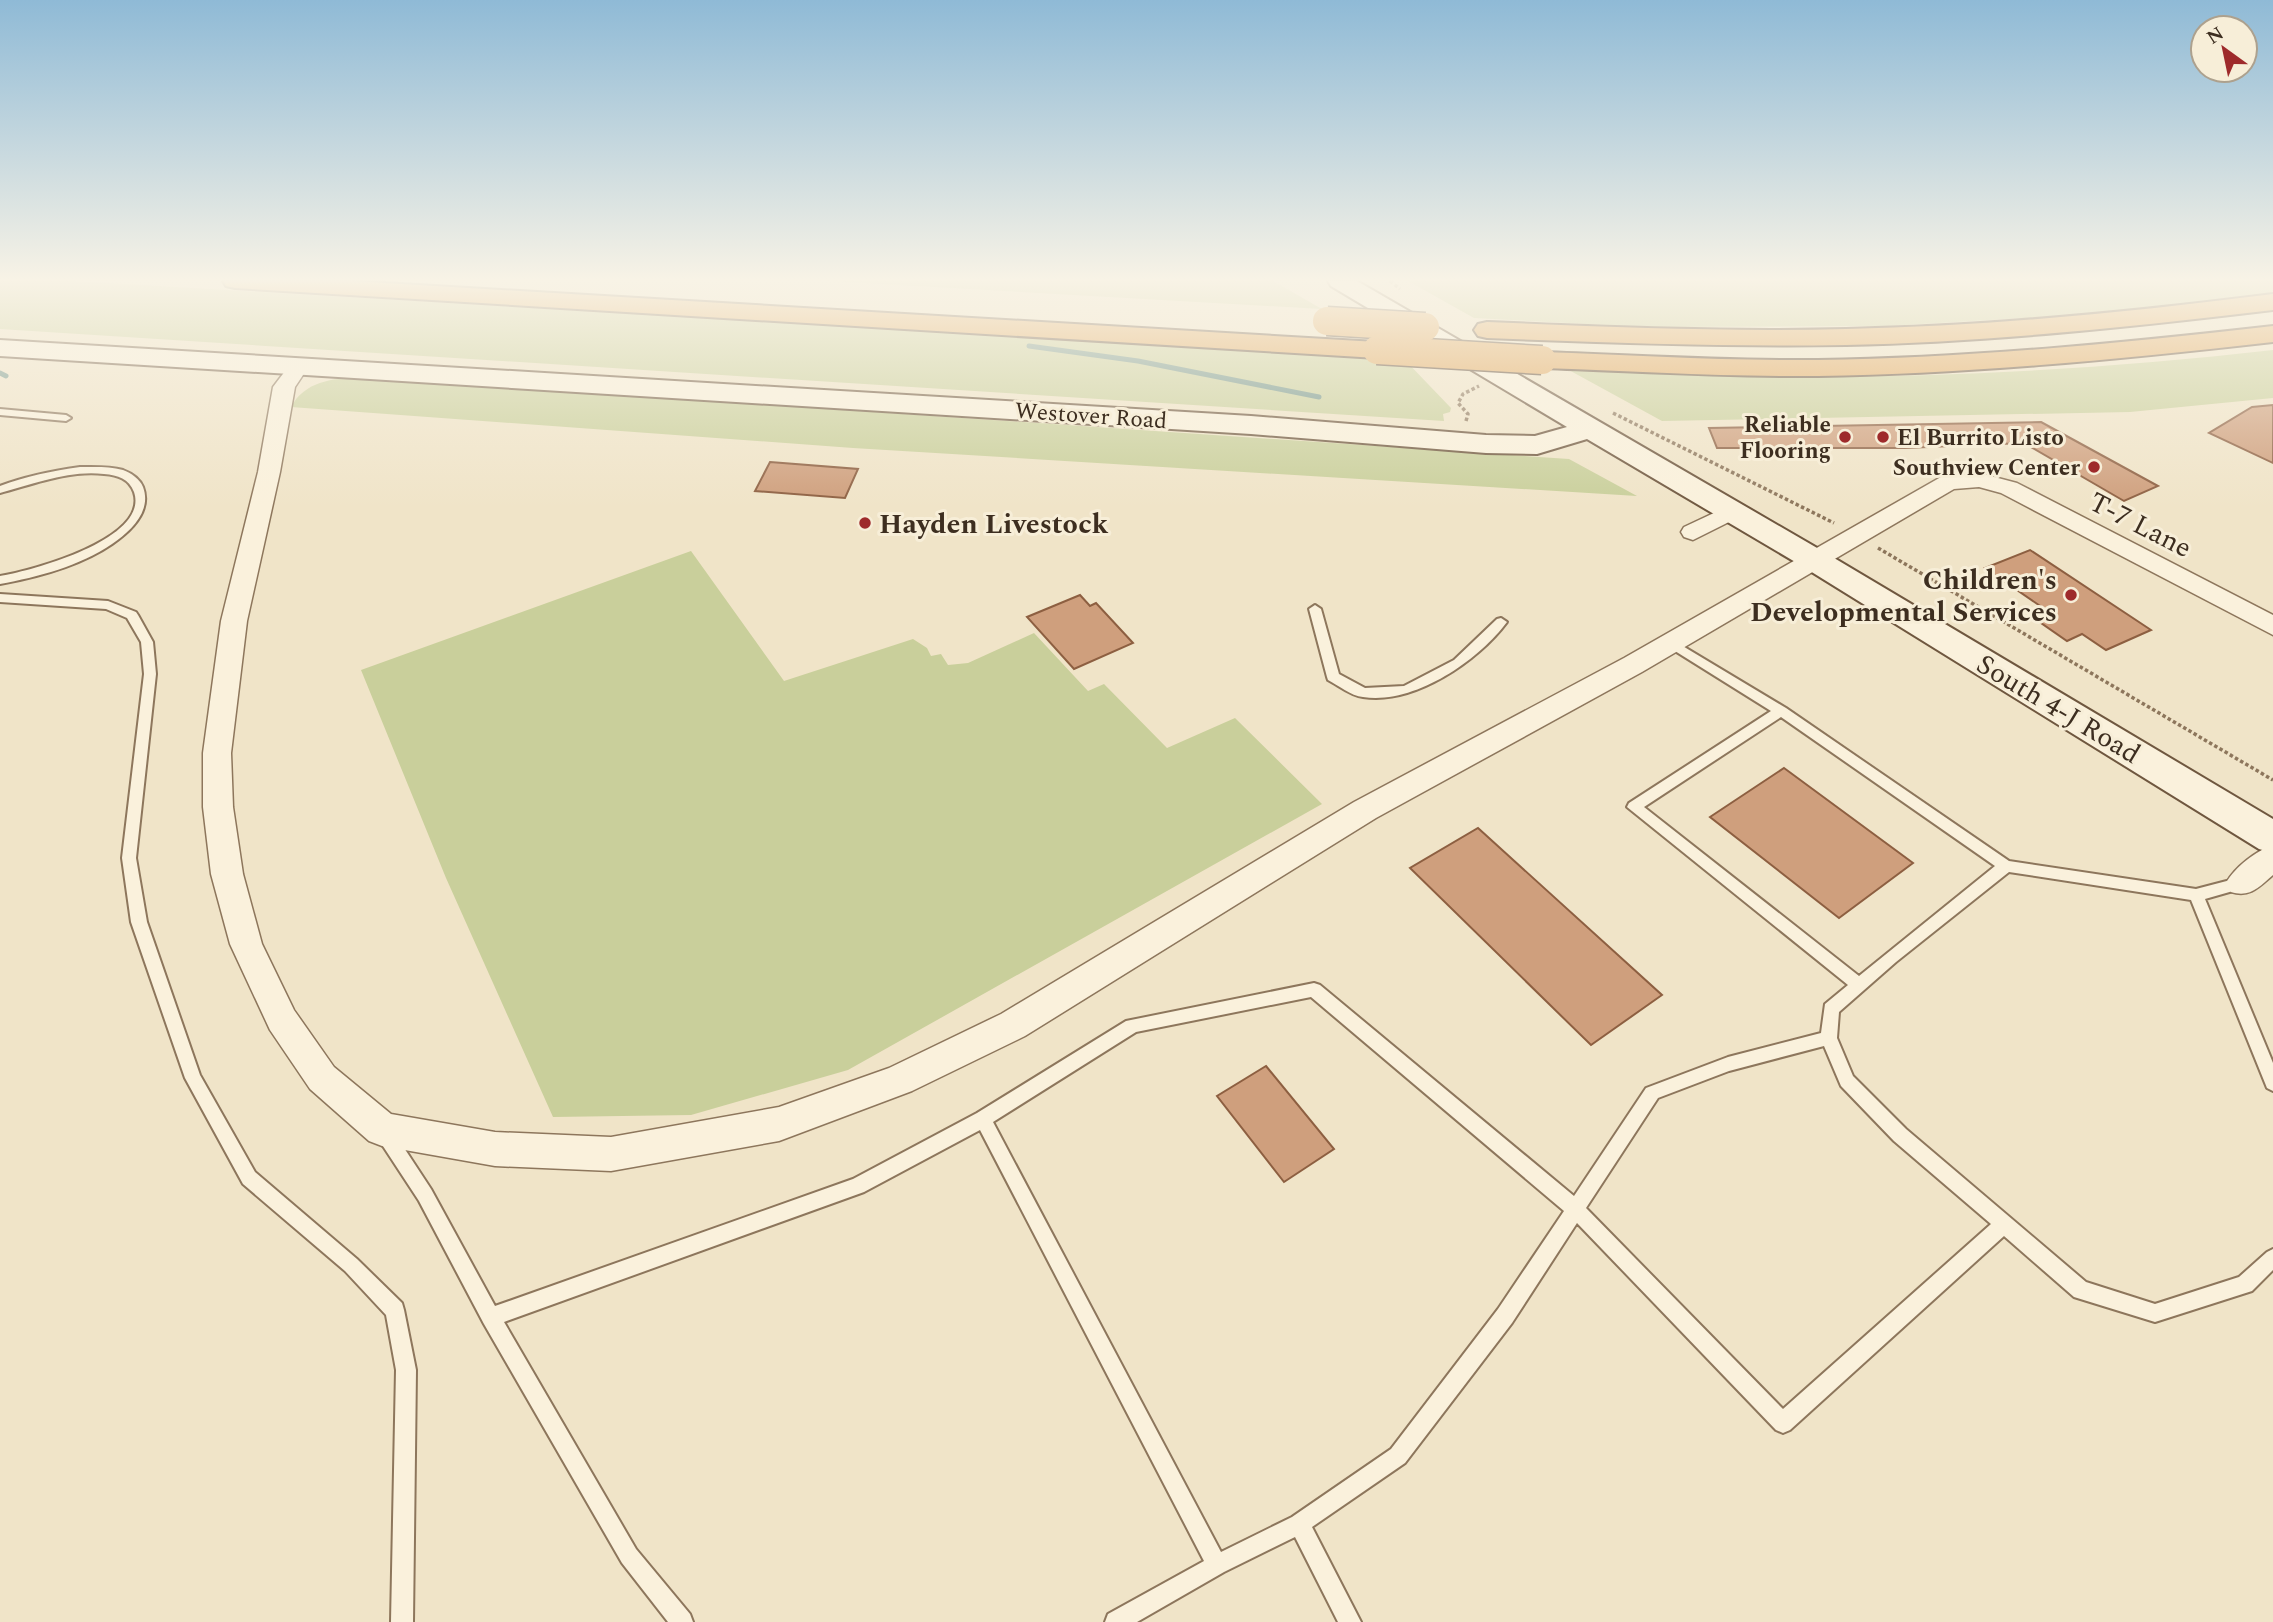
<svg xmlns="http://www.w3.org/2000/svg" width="2273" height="1622" font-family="Spectral,serif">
<rect width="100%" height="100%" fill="#f0e4c8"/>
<!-- green -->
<g fill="#c9cf9b">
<polygon points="0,281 74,281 1404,359 1451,408 1450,412 1443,414 1444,421 0,329"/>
<polygon points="828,281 1273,281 1322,309"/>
<polygon points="1408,281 2273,281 2273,293 2109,313 1887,326 1644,327 1474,318"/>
<path d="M2273 350V398L2130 412 1662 421 1567 369C1803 384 2038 377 2273 350Z"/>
<path d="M357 377 1569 459 1637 496 853 448 291 407C305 381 332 379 357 377Z"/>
<polygon points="691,551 784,681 913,639 927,648 931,656 941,654 948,665 968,663 1034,633 1088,691 1104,684 1167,748 1235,718 1322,804 848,1070 691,1115 553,1117 446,878 361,670"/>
</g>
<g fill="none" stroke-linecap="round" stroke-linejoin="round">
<!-- stream -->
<g stroke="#6f938a" stroke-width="5">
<polyline points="1029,346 1138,361 1319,397"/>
<polyline points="0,373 6,376"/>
</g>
</g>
<!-- building -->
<g fill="#cf9f7d" stroke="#8d5f41" stroke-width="2">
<polygon points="2273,405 2273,463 2209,433 2252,407"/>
<polygon points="2041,422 2158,486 2124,501 2024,443 1905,448 1717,448 1709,428"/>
<polygon points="770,462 858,469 845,498 755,491"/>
<polygon points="2030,550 2151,630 2106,650 2082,634 2067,641 2031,616 2046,610 1985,568"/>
<polygon points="1080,595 1090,606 1096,603 1133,643 1074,669 1027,617"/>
<polygon points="1784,768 1913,863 1839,918 1710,817"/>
<polygon points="1478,828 1662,995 1591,1045 1410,868"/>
<polygon points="1266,1066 1334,1149 1284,1182 1217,1096"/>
</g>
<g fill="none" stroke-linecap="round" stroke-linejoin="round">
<defs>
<g id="lane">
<polygon points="0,409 66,415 71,418 66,421 0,415"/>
<path d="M80 467C94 467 109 466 123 470 131 473 140 479 143 487 152 511 131 531 112 544 80 566 38 577 0 584V576C31 571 150 539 134 492 129 479 118 475 104 474 68 470 34 484 0 493V486C26 476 52 471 80 467Z"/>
<polygon points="0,594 108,601 136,612 138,615 153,642 156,674 136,858 147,922 200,1075 255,1172 357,1259 402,1303 404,1310 416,1370 413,1622 391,1622 396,1370 386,1315 345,1271 243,1184 185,1078 131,922 122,858 144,674 141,642 127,618 106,609 0,602"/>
<path d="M1315 605 1321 609 1339 674 1365 688 1404 686 1454 660 1497 619 1501 618 1507 622C1478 661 1414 705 1363 697 1351 696 1338 685 1328 680L1327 677 1309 609Z"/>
<path d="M1671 639 1786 708 2009 861 2196 889 2242 877 2247 879 2249 883 2247 887 2205 899 2273 1063V1091L2267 1088 2265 1083 2191 900 2009 872 1896 962 1839 1012 1837 1038 1853 1076 1906 1129 2086 1282 2155 1304 2239 1277 2267 1252 2273 1249V1270L2252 1291 2155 1322 2074 1297 2004 1236 1790 1430 1783 1433 1776 1430 1577 1223 1512 1323 1405 1463 1312 1527 1361 1622H1338L1295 1537 1224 1572 1137 1622H1105L1108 1614 1204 1561 980 1130 864 1192 504 1322 636 1549 690 1614 693 1622H668L622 1563 484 1324 419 1201 379 1140 376 1134 379 1128 385 1126 391 1128 431 1189 495 1306 853 1179 977 1113 1126 1021 1314 983 1320 985 1574 1196 1646 1088 1728 1057 1821 1033 1825 1004 1848 985 1627 807 1629 803 1771 711 1667 646 1665 643 1667 640ZM1781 717 1995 866 1859 976 1644 807ZM1311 997 1564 1211 1498 1309 1391 1449 1292 1517 1221 1552 993 1122 1136 1032ZM1824 1046 1841 1086 1894 1141 1991 1224 1783 1409 1586 1208 1658 1098 1729 1071Z"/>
</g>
<g id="street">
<polygon points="299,360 306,362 309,366 295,387 280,472 247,621 231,753 233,807 243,874 262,944 294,1010 334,1067 391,1114 495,1132 611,1137 779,1107 889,1068 1001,1014 1354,802 1624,658 1941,477 1979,473 2017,483 2273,615 2273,635 2001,493 1979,487 1954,489 1642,672 1376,818 1025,1036 912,1091 779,1141 611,1171 495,1166 382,1146 369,1141 310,1089 270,1030 230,944 211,874 203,807 203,753 221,621 258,472 273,387 292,362"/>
<polygon points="1731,505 1739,507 1743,512 1739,517 1693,540 1684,537 1681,532 1684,527"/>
<path d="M2273 845V875C2259 887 2250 898 2231 892L2226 883C2235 867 2256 851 2273 845Z"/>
</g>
<polygon id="secondary" points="1328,281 1357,281 1824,552 2273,819 2273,853 2259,849 1802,566 1587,439 1537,454 1486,453 1251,434 0,356 0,340 1251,416 1486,435 1535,436 1567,427 1331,286"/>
<g id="highway">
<polygon points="223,281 352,281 1377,342 1386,344 1390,350 1386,356 1377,358 235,288 226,286"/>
<path d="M2273 294V310C2131 327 1989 342 1846 345 1726 347 1607 343 1487 338L1478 336 1474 330 1478 324 1487 322C1607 327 1726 332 1846 329 1989 326 2131 312 2273 294Z"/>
<path d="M2273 326V342C2122 359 1970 374 1818 376 1726 377 1634 371 1542 368L1533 366 1529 360 1533 354 1542 352C1634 355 1726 361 1818 360 1970 358 2122 343 2273 326Z"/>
</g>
</defs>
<!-- lane casing -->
<use href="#lane" stroke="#8d765c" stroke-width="4"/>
<!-- street casing -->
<use href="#street" stroke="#8d765c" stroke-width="3"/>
<!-- secondary casing -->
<use href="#secondary" stroke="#6f573f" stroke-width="4"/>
<!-- highway casing -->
<use href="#highway" stroke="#5b4430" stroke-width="4"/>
<!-- path -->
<g stroke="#8d765c" stroke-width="3.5" stroke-dasharray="3.5 2.5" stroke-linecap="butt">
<polyline points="1390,281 1400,289"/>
<polyline points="1613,413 1834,523"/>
<polyline points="1466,421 1468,414 1458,403 1463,394 1479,386"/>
<polyline points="1878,548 2273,780"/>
</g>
<!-- lane -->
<use href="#lane" fill="#faf1dc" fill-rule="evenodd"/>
<!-- street -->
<use href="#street" fill="#faf1dc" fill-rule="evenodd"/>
<!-- secondary -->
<use href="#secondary" fill="#faf1dc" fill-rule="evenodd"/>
<!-- highway -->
<use href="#highway" fill="#e0a458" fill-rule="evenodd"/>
<defs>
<g id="highway-bridge">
<polyline points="1327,321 1425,327"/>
<polyline points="1377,350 1542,360"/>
</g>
</defs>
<!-- highway-bridge casing -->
<use href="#highway-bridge" stroke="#5b4430" stroke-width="31" stroke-linecap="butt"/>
<!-- highway-bridge -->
<use href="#highway-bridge" stroke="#e0a458" stroke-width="28"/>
</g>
<!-- sky -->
<linearGradient id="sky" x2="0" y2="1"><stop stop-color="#8fbad6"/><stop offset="0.55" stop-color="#f8f3e6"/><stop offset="1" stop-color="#f8f3e6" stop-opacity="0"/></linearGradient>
<rect width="2273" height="508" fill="url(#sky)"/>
<!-- markers -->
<g fill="#9e2a2b" stroke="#f7eed8" stroke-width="2.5">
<circle cx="1845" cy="437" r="7"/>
<circle cx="1883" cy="437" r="7"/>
<circle cx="2094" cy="467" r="7"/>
<circle cx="865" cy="523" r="7"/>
<circle cx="2071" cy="595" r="7"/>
</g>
<g text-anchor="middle" stroke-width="6" stroke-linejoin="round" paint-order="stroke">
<!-- far-street labels -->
<g font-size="23" fill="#3d2e20" stroke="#f7eed8">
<text transform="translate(1091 415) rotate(4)" y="8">Westover Road</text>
</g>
<!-- far-poi labels -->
<g font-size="23" font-weight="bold" fill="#3d2e20" stroke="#f7eed8" text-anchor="end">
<text x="1831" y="432">Reliable<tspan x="1831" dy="26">Flooring</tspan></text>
<text x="1897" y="445" text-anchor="start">El Burrito Listo</text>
<text x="2080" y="475">Southview Center</text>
</g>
<!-- poi labels -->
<g font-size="28" font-weight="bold" fill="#3d2e20" stroke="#f7eed8" text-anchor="start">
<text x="879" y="533">Hayden Livestock</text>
<text x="2057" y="589" text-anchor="end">Children's<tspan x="2057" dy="32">Developmental Services</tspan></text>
</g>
<!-- street labels -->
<g font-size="28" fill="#3d2e20" stroke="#f7eed8">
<text transform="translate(2141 524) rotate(27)" y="10">T-7 Lane</text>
<text transform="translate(2059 708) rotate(31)" y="10">South 4-J Road</text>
</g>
</g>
<!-- north arrow -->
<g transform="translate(2224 49) rotate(327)"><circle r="33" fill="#f7eed8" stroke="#ada18e" stroke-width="2"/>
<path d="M0-5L12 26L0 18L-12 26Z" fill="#9e2a2b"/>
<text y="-10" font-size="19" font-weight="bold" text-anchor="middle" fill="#3d2e20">N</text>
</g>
</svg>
